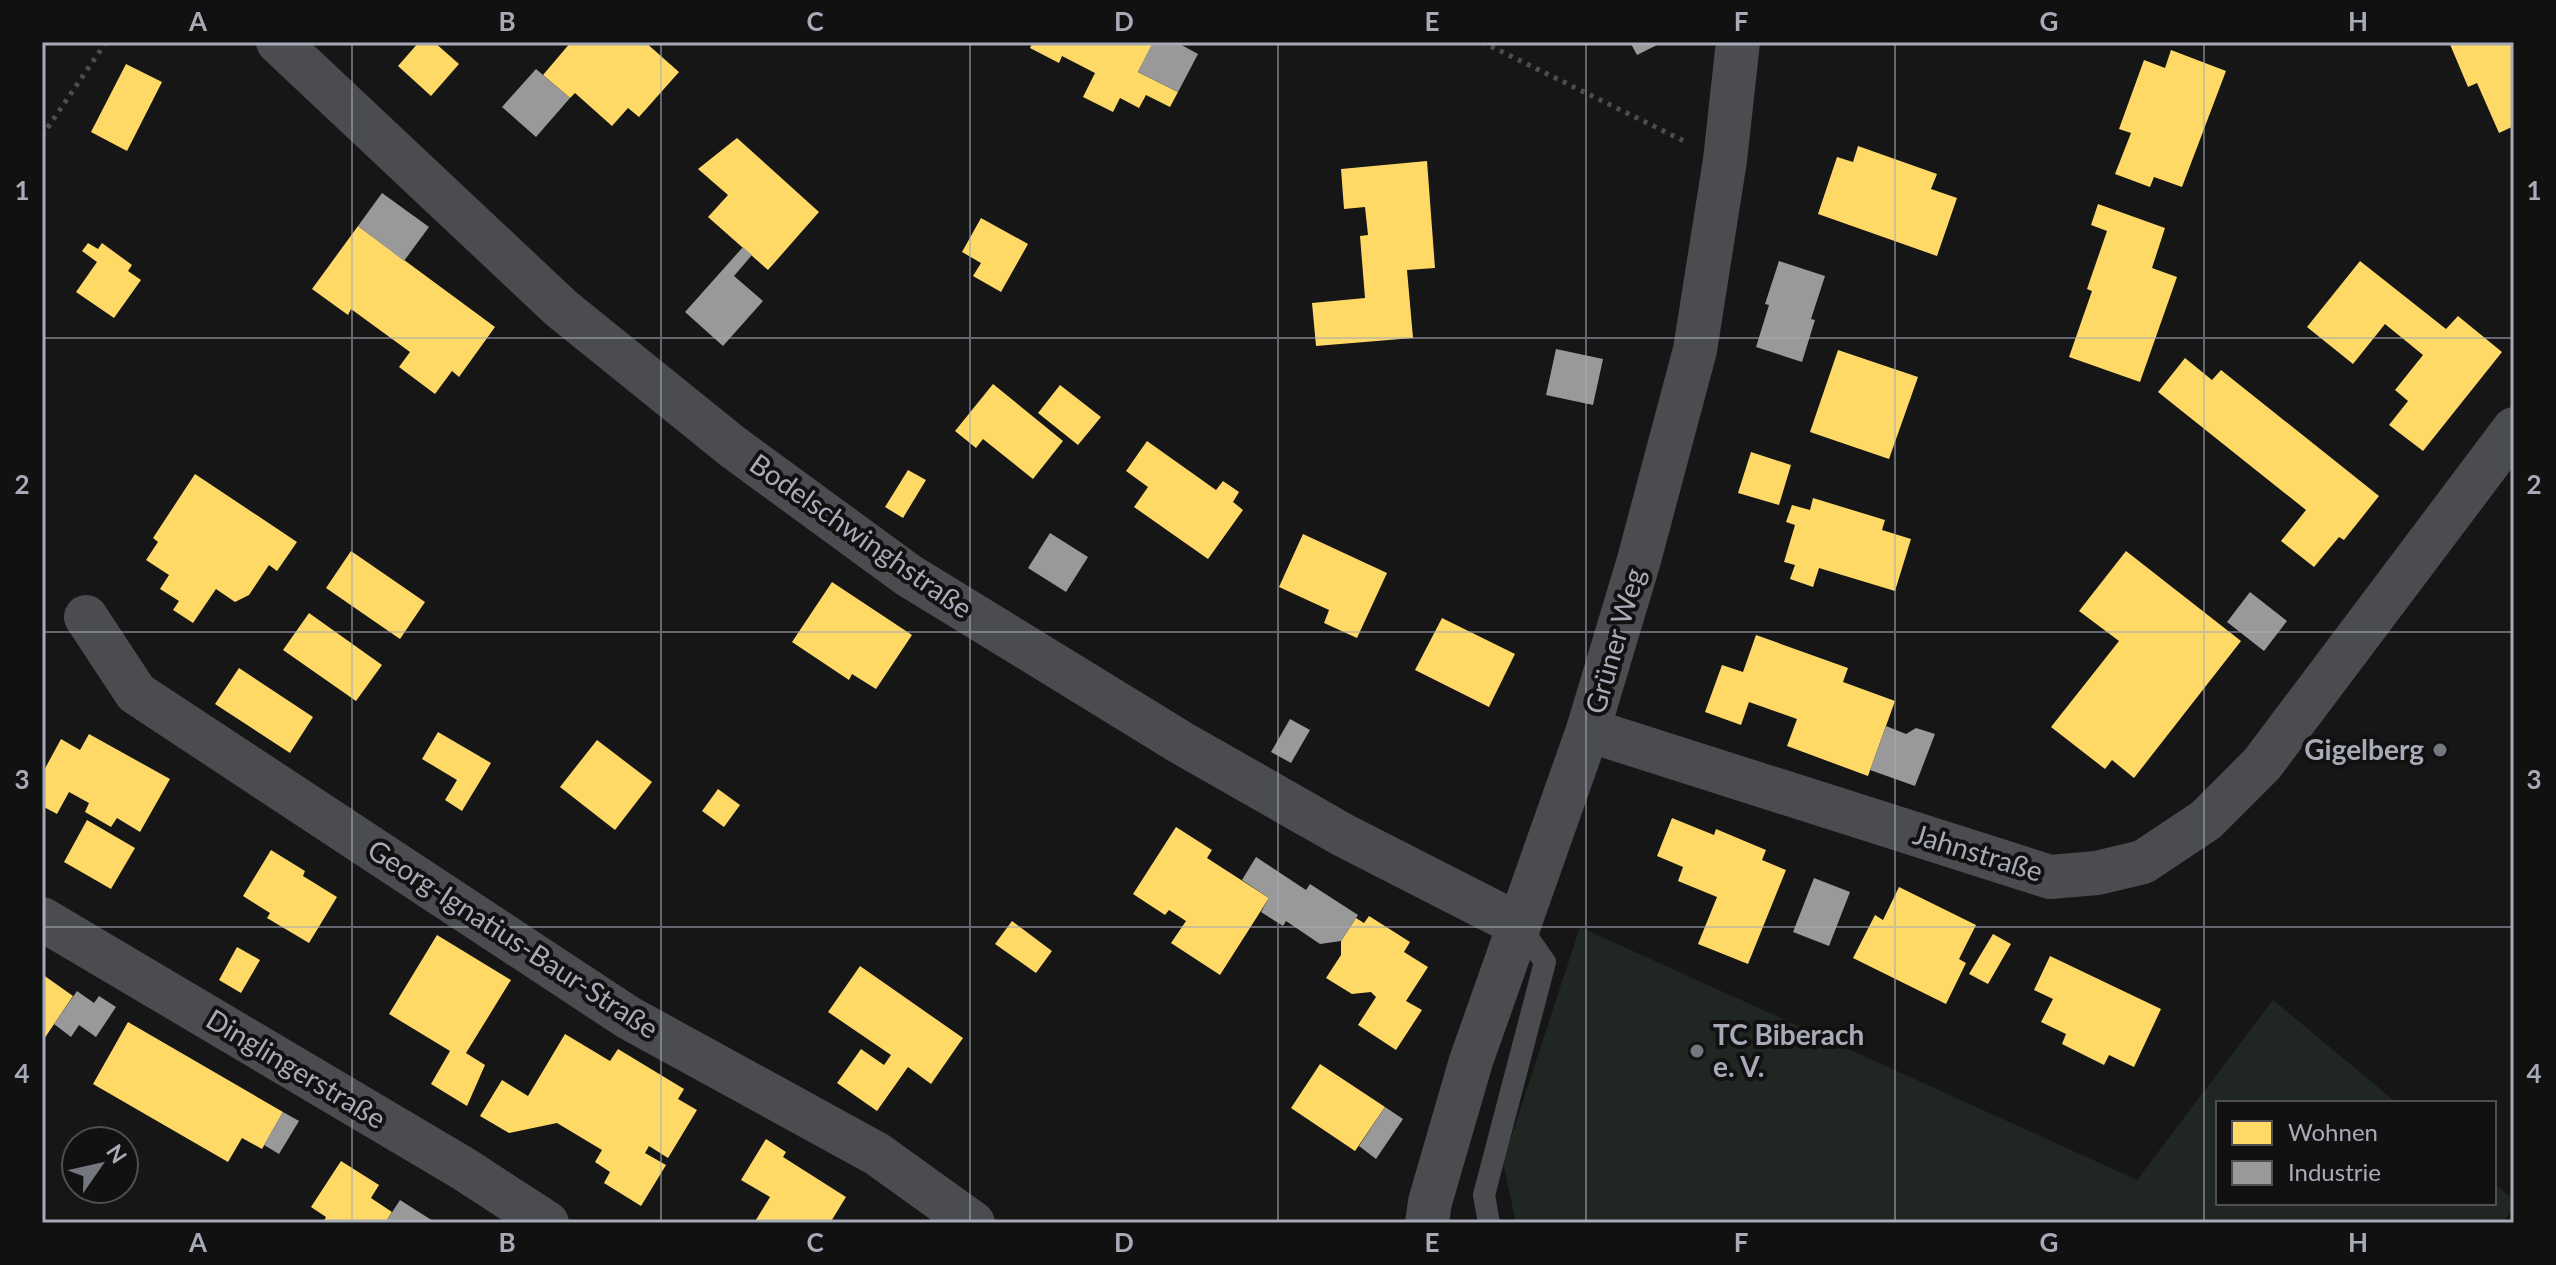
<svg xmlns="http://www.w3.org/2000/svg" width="2556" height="1265" font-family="Lato,sans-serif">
<rect width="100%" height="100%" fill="#161617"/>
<!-- green -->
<polygon fill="#202722" points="1580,927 2137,1180 2273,1000 2397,1103 2218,1103 2218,1203 2494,1203 2494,1183 2514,1200 2514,1208 2502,1223 1516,1223 1503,1162"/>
<!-- homes -->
<g fill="#ffd966">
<polygon points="419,42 434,42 459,64 431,96 398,66"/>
<polygon points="571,42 645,42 679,72 639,117 628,108 612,126 575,93 570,98 543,75"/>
<polygon points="1033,42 1146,42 1152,45 1138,72 1178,92 1170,107 1146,95 1139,108 1120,98 1113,112 1083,97 1095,73 1062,56 1059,63 1030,48"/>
<polygon points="2449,42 2514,42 2514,126 2499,133 2477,83 2468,87"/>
<polygon points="2171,50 2226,71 2182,187 2154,177 2150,187 2115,174 2131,133 2119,129 2144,60 2165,68"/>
<polygon points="126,64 162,82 127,151 91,132"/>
<polygon points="737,138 819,212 768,270 708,217 728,195 698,169"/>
<polygon points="1858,146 1937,174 1931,189 1957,198 1937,256 1818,214 1837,157 1853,162"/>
<polygon points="1427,161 1435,268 1407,270 1413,338 1316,346 1312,303 1365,298 1360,236 1368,235 1365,207 1344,209 1341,169"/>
<polygon points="2098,204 2165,228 2152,268 2177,277 2140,382 2069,357 2092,291 2087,289 2107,231 2091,225"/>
<polygon points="981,218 1028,244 1001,292 973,276 981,263 962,252"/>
<polygon points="358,226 495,327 459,377 452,371 435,394 399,367 410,352 351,309 348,315 312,289"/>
<polygon points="88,243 98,249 102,243 132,265 128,271 141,280 114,318 76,292 97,262 82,251"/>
<polygon points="2360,261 2446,329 2458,316 2502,352 2423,451 2389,425 2408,401 2395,390 2423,355 2385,324 2353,364 2307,327"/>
<polygon points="1838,350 1918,377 1889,459 1810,432"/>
<polygon points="2185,358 2212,380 2221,370 2379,496 2344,540 2339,537 2314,567 2281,541 2306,510 2158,392"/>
<polygon points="993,384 1063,441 1033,479 983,439 976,448 955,431"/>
<polygon points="1060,385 1101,417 1078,445 1038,413"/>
<polygon points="1147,441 1216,490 1223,481 1239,492 1233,502 1243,510 1208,559 1134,507 1148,487 1126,471"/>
<polygon points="1751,452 1791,465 1779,505 1738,493"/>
<polygon points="908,470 926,480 903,518 885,507"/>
<polygon points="195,474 297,542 277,571 269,565 249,595 235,602 216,589 193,623 173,610 179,601 160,589 169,575 146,560 158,542 153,538"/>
<polygon points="1813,498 1885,520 1882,530 1911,539 1895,591 1819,568 1813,587 1790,579 1795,565 1784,562 1795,525 1786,522 1792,505 1810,510"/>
<polygon points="1303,534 1387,573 1357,638 1324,623 1329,610 1279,587"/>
<polygon points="351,551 425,602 400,639 326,588"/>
<polygon points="2126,551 2241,641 2134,778 2112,760 2105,769 2051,727 2119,641 2079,611"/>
<polygon points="832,582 912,635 876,689 852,674 849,680 792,642"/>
<polygon points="309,613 382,665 356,701 283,650"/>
<polygon points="1442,618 1515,654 1489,707 1415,670"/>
<polygon points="1756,635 1848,668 1843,682 1895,701 1868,776 1787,746 1797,719 1749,702 1741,725 1705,712 1722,665 1743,672"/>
<polygon points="239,668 313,717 290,753 215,704"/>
<polygon points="438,732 491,763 462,811 445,800 457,780 422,759"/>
<polygon points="89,734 170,779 140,832 117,818 111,827 85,812 89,803 69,792 57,814 42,806 42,774 61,739 80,750"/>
<polygon points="597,740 652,782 615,830 560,787"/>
<polygon points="718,789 740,805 724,827 702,811"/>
<polygon points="1672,818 1714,835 1716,829 1766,850 1762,860 1786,870 1748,964 1698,944 1717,897 1678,881 1683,867 1657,856"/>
<polygon points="87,820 135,848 111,889 64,862"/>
<polygon points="1176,827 1212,850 1207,858 1269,898 1220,975 1171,943 1186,921 1169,910 1165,915 1133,894"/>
<polygon points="271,850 305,871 303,876 337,897 309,943 267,918 270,913 243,896"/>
<polygon points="1899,887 1976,925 1959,959 1966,963 1946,1004 1853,958 1875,915 1883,920"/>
<polygon points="1369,916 1410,942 1404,952 1428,967 1406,1001 1422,1010 1396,1050 1358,1025 1376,997 1371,992 1352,994 1326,978 1341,955 1341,941 1356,918 1364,923"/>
<polygon points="1012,921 1052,951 1036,973 995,944"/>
<polygon points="1993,934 2011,944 1988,984 1969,974"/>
<polygon points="437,935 511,980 466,1053 485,1065 467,1106 431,1084 450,1051 389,1014"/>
<polygon points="237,947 260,960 241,993 219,980"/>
<polygon points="2050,956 2161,1009 2134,1067 2109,1055 2104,1065 2062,1044 2066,1034 2041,1022 2053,999 2034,990"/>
<polygon points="860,966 963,1038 931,1084 908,1067 877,1111 837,1083 861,1049 884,1065 891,1055 828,1012"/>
<polygon points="42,974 73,996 42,1042"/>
<polygon points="128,1022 283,1112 262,1149 242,1138 228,1162 93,1084"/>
<polygon points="565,1034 610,1061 618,1049 684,1089 678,1099 697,1110 668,1158 649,1146 645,1153 666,1165 641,1206 604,1183 610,1172 595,1162 602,1150 557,1123 509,1133 480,1116 502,1080 528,1096"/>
<polygon points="1320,1064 1385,1107 1355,1151 1291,1108"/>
<polygon points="766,1139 786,1152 783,1157 846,1197 830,1223 754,1223 770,1197 741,1180"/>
<polygon points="341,1161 379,1185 371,1198 392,1212 385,1223 323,1223 326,1217 311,1207"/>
</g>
<!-- industry -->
<g fill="#999">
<polygon points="1153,42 1176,42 1198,54 1178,92 1138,72"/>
<polygon points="1630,42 1663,42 1637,55"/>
<polygon points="536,69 570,98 536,137 502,107"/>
<polygon points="382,193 429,227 404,261 358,226"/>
<polygon points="743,247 752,255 734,276 763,301 723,346 685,312"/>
<polygon points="1779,261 1825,276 1811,319 1815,320 1802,362 1756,347 1769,305 1765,304"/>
<polygon points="1556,349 1603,359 1593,405 1546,395"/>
<polygon points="1050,533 1088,557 1066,592 1028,568"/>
<polygon points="2250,592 2287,621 2264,651 2227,622"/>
<polygon points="1290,719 1310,730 1291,763 1271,752"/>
<polygon points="1886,726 1906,734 1916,728 1935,734 1915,786 1870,770"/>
<polygon points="1256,857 1306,890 1310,884 1358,915 1341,941 1320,944 1286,921 1283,926 1261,912 1269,898 1242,880"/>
<polygon points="1814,878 1850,892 1829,946 1793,932"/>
<polygon points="77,991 94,1003 99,996 116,1007 96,1037 79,1025 71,1037 54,1024"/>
<polygon points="1385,1107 1403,1119 1376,1159 1359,1146"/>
<polygon points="283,1112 299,1121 279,1154 264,1145"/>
<polygon points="400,1200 433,1221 431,1223 385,1223"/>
</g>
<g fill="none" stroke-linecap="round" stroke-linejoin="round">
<!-- path -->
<g stroke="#4c4d51" stroke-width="5" stroke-dasharray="4 6" stroke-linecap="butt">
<polyline points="1482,42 1684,141"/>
<polyline points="42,136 106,42"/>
</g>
<!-- lane -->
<polyline stroke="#4b4c4f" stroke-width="22" points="1489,1223 1484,1195 1545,962 1519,925"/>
<!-- street -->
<g stroke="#4b4c4f" stroke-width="44">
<polyline points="278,42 562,309 733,447 908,575 1180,742 1343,835 1519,925"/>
<polyline points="86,617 136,693 629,1018 877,1154 973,1223"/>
<polyline points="1588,730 2050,877 2097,873 2143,862 2206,820 2262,764 2514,429"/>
<polyline points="42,919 464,1169 547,1223"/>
<polyline points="1427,1223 1430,1202 1471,1061 1588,730 1639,560 1695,350 1725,160 1738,42"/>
</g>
</g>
<!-- grid -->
<path fill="none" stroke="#a8abb7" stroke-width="2" stroke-opacity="0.55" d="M352 42V1223M661 42V1223M970 42V1223M1278 42V1223M1586 42V1223M1895 42V1223M2204 42V1223M42 338H2514M42 632H2514M42 927H2514"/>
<!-- markers -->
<g fill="#75777f" stroke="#111112" stroke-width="3">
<circle cx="2440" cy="750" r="8"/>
<circle cx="1697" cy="1051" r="8"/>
</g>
<g text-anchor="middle" stroke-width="8" stroke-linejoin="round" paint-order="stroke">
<!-- street labels -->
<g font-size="28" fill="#a8abb7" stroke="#111112">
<text transform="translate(861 536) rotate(35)" y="10">Bodelschwinghstraße</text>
<text transform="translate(1615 641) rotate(-74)" y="10">Grüner Weg</text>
<text transform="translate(1978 853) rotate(17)" y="10">Jahnstraße</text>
<text transform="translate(513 939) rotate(33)" y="10">Georg-Ignatius-Baur-Straße</text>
<text transform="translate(296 1069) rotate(31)" y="10">Dinglingerstraße</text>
</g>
<!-- poi labels -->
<g font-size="28" font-weight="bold" fill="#a8abb7" stroke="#111112" text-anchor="end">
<text x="2424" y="760">Gigelberg</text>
<text x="1713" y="1045" text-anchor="start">TC Biberach<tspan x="1713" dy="32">e. V.</tspan></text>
</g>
</g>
<!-- border -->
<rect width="2556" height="1265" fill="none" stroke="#111112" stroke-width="88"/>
<!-- legend -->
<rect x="2216" y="1101" width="280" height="104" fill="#111112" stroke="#4d4f54" stroke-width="2"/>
<rect x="2232" y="1121" width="40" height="24" fill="#ffd966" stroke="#4d4f54" stroke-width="2"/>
<text x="2288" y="1141" font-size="24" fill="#a8abb7">Wohnen</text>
<rect x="2232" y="1161" width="40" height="24" fill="#999999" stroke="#4d4f54" stroke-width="2"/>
<text x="2288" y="1181" font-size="24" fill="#a8abb7">Industrie</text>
<!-- north arrow -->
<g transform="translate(100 1165) rotate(56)"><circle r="38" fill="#111112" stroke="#4d4f54" stroke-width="2"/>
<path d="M0-6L14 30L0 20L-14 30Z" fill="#75777f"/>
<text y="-12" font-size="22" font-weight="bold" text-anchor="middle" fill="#a8abb7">N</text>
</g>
<rect x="44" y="44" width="2468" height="1177" fill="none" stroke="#a8abb7" stroke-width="3"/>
<g font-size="26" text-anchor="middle" font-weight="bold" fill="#a8abb7">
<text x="198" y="31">A</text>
<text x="507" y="31">B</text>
<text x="815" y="31">C</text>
<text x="1124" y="31">D</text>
<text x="1432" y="31">E</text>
<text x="1741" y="31">F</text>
<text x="2049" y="31">G</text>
<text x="2358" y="31">H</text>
<text x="22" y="200">1</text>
<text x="2534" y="200">1</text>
<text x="22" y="494">2</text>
<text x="2534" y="494">2</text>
<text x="22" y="789">3</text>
<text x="2534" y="789">3</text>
<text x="22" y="1083">4</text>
<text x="2534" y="1083">4</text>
<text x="198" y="1252">A</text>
<text x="507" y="1252">B</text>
<text x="815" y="1252">C</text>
<text x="1124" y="1252">D</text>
<text x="1432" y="1252">E</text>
<text x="1741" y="1252">F</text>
<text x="2049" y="1252">G</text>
<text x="2358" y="1252">H</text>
</g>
</svg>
